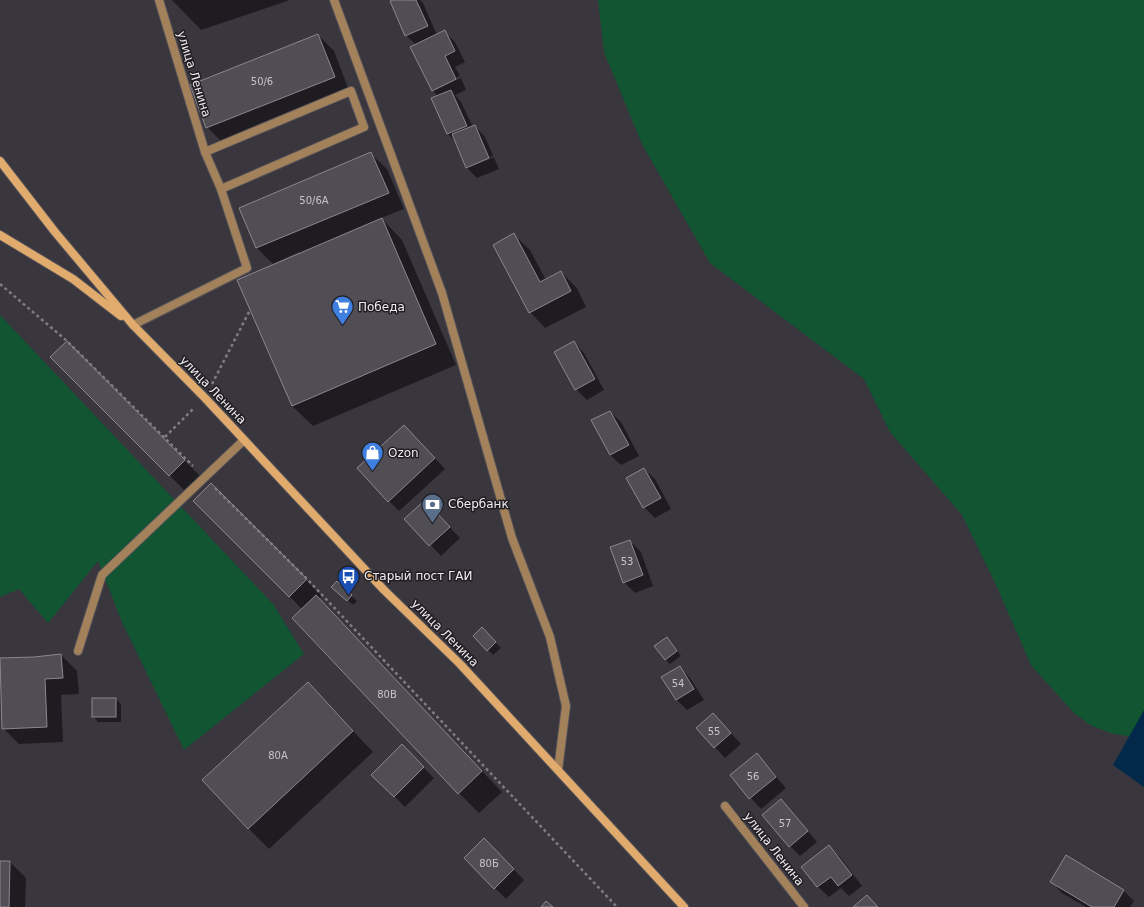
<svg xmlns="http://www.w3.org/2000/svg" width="1144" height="907" font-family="'DejaVu Sans',sans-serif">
<rect width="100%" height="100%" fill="#39363d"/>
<!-- green -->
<g fill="#153">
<polygon points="598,0 1144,0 1144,739 1110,733 1090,725 1073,712 1031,665 997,587 962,515 890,432 864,379 710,263 642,144 604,52"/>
<polygon points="0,315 273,604 304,654 184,750 122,622 98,561 48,623 19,589 0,597"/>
</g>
<!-- water -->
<polygon fill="#022949" points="1144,710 1144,787 1113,765"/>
<!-- shadow -->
<g fill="#0007" fill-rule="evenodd">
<polygon points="172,0 290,0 201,30"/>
<path d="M393 0H420L423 3 437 35 444 31 455 42 465 62 455 67 460 76 435 88V90L461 78 466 90 455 95 461 102 473 127 475 126 485 137 499 169 477 178 466 167 456 142 448 134 433 99 438 96 432 90 416 45 406 35ZM493 156 494 157 470 167V165Z"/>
<polygon points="318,35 334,51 350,93 223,143 207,127"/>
<polygon points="371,154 387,169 404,209 381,218 402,240 456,365 313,426 292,406 300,254 299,252 273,264 257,248"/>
<polygon points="514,235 530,250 546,280 561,272 577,288 586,307 545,328 530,312"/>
<polygon points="67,342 200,476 185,491 52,357"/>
<polygon points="574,342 584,353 604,390 587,400 576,389"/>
<polygon points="610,412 621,422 639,456 621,465 610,455 593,421"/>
<polygon points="415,436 445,469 399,511 389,501"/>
<polygon points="644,469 655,479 671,509 655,518 644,507"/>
<polygon points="211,484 322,596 318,599 502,792 479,813 459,793 302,609 195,501"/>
<polygon points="435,512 460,538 441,556 406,519"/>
<polygon points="630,541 641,552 653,586 635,593 624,582"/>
<polygon points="337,582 357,601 353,605 338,592"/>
<polygon points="482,629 501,648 493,655 474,636"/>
<polygon points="667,638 681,656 670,664 665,659"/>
<polygon points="61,655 77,671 79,694 61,695 63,742 19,744 3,728"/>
<polygon points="680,667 690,678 704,700 687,710 677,700 663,677"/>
<polygon points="308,683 373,752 269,849 248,828"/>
<polygon points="116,699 121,704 121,722 98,722 93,716"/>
<polygon points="713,714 741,744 725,758 698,729"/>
<polygon points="402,746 434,778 405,807 373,775"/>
<polygon points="757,755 786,788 761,809 731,776"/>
<polygon points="781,800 817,842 800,856 790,846"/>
<polygon points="484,839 524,880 506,899 465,858"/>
<polygon points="829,847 840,857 862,886 849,896 841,888 829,897 818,887 802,867"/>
<polygon points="0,862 10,862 26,878 25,907 0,907"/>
<polygon points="1052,882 1123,890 1134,901 1130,907 1086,907 1062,893"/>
</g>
<!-- building -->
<g fill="#504d55" stroke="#8a878f">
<polygon points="392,0 416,0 428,26 405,36 390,1"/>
<polygon points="445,30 455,51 445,56 456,79 432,91 410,47"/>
<polygon points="318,34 335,77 206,128 190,85"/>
<polygon points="451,90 467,126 447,134 431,98"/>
<polygon points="475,125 489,158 466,168 452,134"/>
<polygon points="371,152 389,193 256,248 239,208"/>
<polygon points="382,218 436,344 292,406 237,280"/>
<polygon points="514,233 540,282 561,271 571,291 529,313 493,245"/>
<polygon points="67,341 185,460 169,476 50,357"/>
<polygon points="574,341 595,379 575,390 554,352"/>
<polygon points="610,411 629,445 610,455 591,420"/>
<polygon points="404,425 435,458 388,502 357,468"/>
<polygon points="644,468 661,498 643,508 626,478"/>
<polygon points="211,483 307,579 289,597 193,501"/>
<polygon points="425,500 450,527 429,546 404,519"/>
<polygon points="630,540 643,575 623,583 610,547"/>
<polygon points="337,581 352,595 347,601 331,587"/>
<polygon points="316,595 482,771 458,794 292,618"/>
<polygon points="482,627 496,642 487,651 473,636"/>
<polygon points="667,637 677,651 665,660 654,646"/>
<polygon points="61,654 63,678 45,679 47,727 2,729 0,658 34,657"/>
<polygon points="680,666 694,689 676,700 661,677"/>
<polygon points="308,682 353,731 248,829 202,780"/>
<rect x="92" y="698" width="24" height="19"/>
<polygon points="713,713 731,733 714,748 696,728"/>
<polygon points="402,744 424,767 394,797 371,775"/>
<polygon points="757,753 776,777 749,799 730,775"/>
<polygon points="781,799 808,831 789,847 762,815"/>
<polygon points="484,838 514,869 494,889 464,858"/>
<polygon points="829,845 852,875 838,886 831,877 817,887 801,867"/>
<polygon points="1066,855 1124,890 1114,907 1092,907 1050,882"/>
<polygon points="0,861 10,861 9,907 0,907"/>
<polygon points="867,895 878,907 853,907"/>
<polygon points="546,901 553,907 541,907"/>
</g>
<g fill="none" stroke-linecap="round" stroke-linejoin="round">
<defs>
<g id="lane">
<polyline points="205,152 351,91 364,127 221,189"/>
<polyline points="133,325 247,268 221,189 205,152 159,0"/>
<polyline points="78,651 102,575 244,440"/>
</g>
<g id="street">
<polyline points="334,0 442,293 512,538 550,637 566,706 558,770"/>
<polyline points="725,806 804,907"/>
</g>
<g id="secondary">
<polyline points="0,161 55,232 133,325 205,398 384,590 460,664 684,907"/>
<polyline points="0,235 73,279 121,316"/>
</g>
</defs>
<!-- lane casing -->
<use href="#lane" stroke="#56535a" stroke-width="10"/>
<!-- street casing -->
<use href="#street" stroke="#56535a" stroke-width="10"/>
<!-- secondary casing -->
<use href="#secondary" stroke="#56535a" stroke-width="10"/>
<!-- path -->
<g stroke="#7f7c82" stroke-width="2.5" stroke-dasharray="3 3" stroke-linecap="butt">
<polyline points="0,284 67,341 193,466"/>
<polyline points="212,384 250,310"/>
<polyline points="165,437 194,408"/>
<polyline points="215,488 307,579 617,907"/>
</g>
<!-- lane -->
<use href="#lane" stroke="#a3825b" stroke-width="8"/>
<!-- street -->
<use href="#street" stroke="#a3825b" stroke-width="8"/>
<!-- secondary -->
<use href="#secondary" stroke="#e0ab6c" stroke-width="8"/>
</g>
<!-- icons -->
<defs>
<symbol id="supermarket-pin" viewBox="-11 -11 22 30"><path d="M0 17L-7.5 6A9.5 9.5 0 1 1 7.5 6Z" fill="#3f7fe0" stroke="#201e21"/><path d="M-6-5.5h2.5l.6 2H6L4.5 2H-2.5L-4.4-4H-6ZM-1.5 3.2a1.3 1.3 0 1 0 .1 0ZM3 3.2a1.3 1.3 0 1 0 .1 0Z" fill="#fff"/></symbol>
<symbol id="shop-pin" viewBox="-11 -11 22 30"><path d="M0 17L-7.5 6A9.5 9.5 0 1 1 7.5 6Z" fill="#3f7fe0" stroke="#201e21"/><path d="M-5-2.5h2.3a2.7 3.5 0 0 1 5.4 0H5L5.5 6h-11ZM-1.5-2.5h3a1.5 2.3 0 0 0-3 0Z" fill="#fff"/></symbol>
<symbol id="bank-pin" viewBox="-11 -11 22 30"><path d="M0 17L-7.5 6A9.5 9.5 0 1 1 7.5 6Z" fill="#5c6f8a" stroke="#201e21"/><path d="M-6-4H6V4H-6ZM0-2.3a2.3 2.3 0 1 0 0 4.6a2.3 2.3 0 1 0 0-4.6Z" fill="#fff"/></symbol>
<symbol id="bus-pin" viewBox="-11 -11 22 30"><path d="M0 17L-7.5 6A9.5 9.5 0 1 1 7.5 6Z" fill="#1a4fb4" stroke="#201e21"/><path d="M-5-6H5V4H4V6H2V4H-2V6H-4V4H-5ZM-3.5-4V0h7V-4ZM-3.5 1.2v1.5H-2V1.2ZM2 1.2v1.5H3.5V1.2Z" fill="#fff"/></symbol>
</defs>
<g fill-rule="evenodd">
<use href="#supermarket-pin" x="330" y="294" width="25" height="34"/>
<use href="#shop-pin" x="360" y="440" width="25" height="34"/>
<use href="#bank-pin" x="420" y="492" width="25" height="34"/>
<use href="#bus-pin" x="336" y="564" width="25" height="34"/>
</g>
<g text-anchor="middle" stroke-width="3" stroke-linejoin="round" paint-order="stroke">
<!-- number labels -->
<g font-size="10" fill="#c6c4ca">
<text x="262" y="85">50/6</text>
<text x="314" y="204">50/6А</text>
<text x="627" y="565">53</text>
<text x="678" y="687">54</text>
<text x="387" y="698">80В</text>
<text x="714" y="735">55</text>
<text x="278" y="759">80А</text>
<text x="753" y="780">56</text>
<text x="785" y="827">57</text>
<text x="489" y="867">80Б</text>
</g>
<!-- street labels -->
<g font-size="12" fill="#eeecf1" stroke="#201e21">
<text transform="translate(194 74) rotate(73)" y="4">улица Ленина</text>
<text transform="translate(213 390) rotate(46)" y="4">улица Ленина</text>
<text transform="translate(445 633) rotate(45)" y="4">улица Ленина</text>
<text transform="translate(774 849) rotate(52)" y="4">улица Ленина</text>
</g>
<!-- poi labels -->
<g font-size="12" fill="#eeecf1" stroke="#201e21" text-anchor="start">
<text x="358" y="311">Победа</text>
<text x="388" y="457">Ozon</text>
<text x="448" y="508">Сбербанк</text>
<text x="364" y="580">Старый пост ГАИ</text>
</g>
</g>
</svg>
